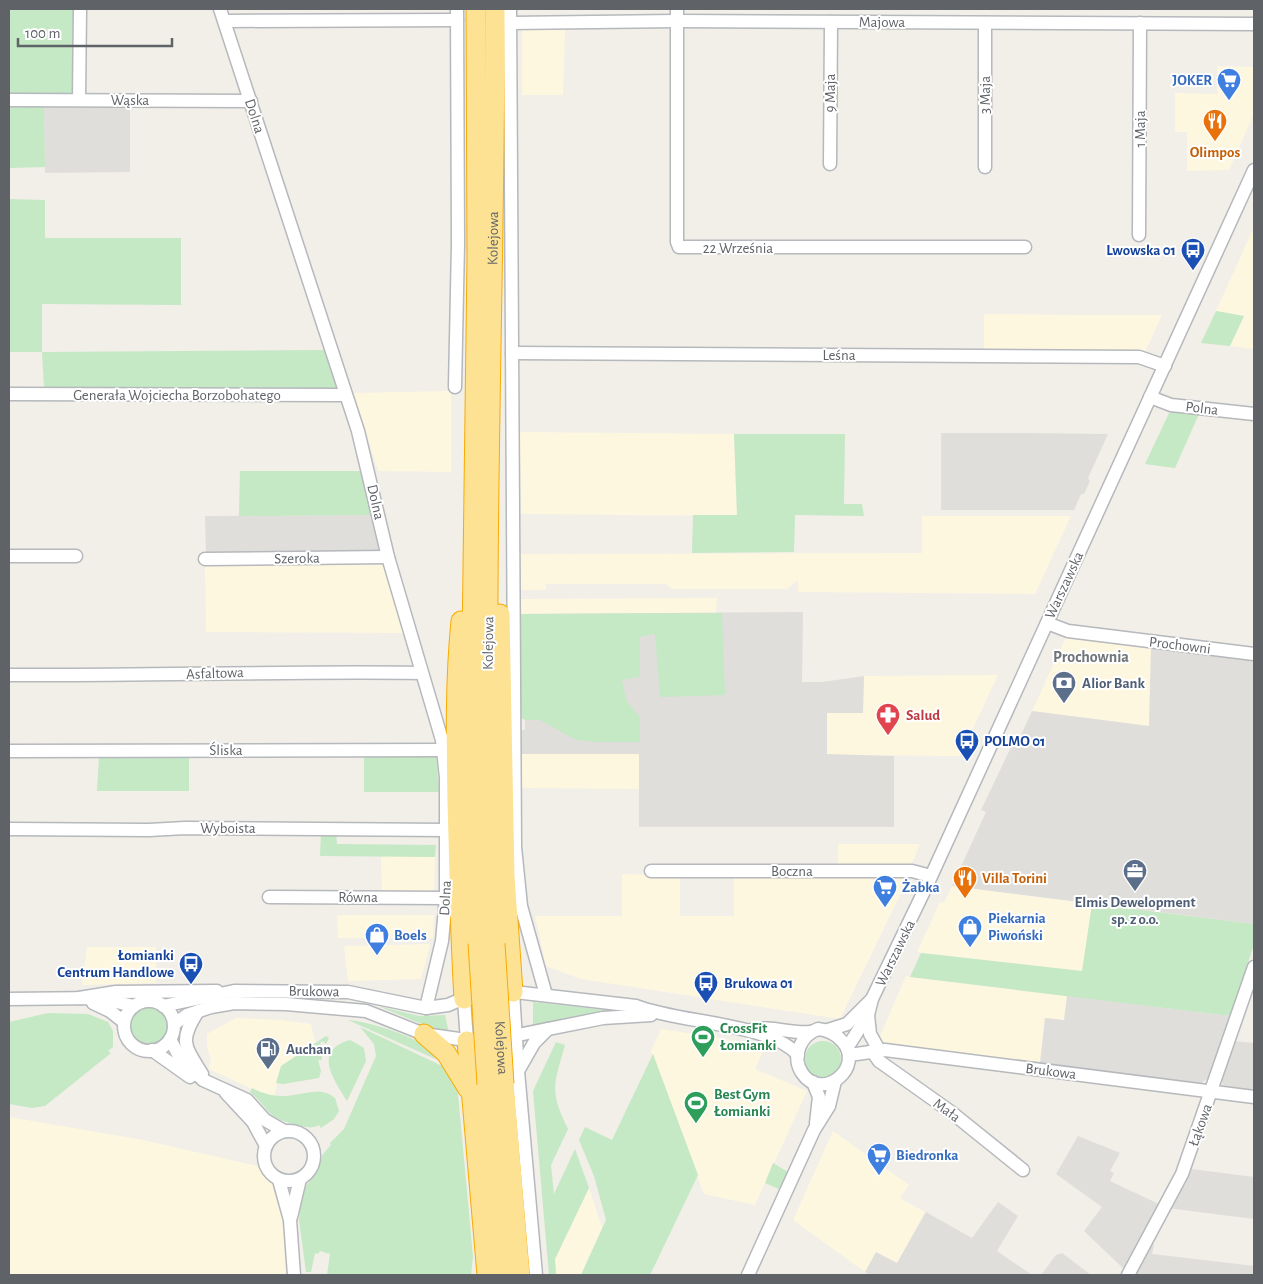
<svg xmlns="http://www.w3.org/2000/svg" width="1263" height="1284" font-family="'Alegreya Sans',sans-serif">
<rect width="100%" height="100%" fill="#f1efe8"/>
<!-- commercial -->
<g fill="#fef7e0">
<polygon points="565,28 563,95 522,95 522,29"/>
<polygon points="1217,66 1254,67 1254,114 1229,170 1187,171 1187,132 1175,132 1175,93 1217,94"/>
<polygon points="1254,227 1254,349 1230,346 1244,316 1216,311"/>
<polygon points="984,314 1076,315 1162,315 1145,352 984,351"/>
<polygon points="451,391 451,472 378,471 354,393"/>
<polygon points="520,432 734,434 737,516 521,514"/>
<polygon points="922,516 1071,516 1035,594 798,592 798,580 787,589 672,589 666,584 546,584 546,590 521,590 520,554 922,553"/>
<polygon points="377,561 387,569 405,633 206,632 205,564"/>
<polygon points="717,598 716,613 520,614 520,599"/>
<polygon points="1066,637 1151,648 1149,726 1032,711"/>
<polygon points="998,675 960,756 827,755 826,713 863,713 864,676"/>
<polygon points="520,754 639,754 640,789 520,788"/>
<polygon points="838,844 920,844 910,868 838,868"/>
<polygon points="381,856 435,857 434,895 382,895"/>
<polygon points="622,874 680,876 680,916 734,916 734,875 906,875 899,897 840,1019 581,979 546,966 535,916 622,916"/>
<polygon points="952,886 1092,904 1083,972 917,952 940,902 944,903"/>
<polygon points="337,915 434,915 433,938 338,938"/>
<polygon points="430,944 421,979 348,981 344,946"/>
<polygon points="87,947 156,947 156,983 82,985"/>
<polygon points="906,976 1067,996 1064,1020 1045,1018 1040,1063 884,1044 880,1036"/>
<polygon points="236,1018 280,1020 311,1024 315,1042 281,1072 273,1099 209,1069 211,1059 207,1048 207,1034"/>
<polygon points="661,1029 766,1045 755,1069 807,1091 755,1205 704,1194 651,1051"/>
<polygon points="9,1117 143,1140 257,1166 280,1190 286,1275 9,1275"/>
<polygon points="833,1131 909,1185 900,1198 925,1212 897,1263 876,1253 865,1272 793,1220"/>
<polygon points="589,1188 602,1228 581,1275 556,1275 555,1259"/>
</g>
<!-- industrial -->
<g fill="#e0deda">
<polygon points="44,105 130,107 130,172 45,173"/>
<polygon points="941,433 1024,433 1108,434 1088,478 1090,481 1084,494 1081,494 1074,510 941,510"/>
<polygon points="373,515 381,548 377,553 206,553 205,516"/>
<polygon points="803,612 802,682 822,682 864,676 863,713 827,713 827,754 894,756 894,827 639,827 639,754 520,754 520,732 525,729 525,720 520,717 520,614"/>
<polygon points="1151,648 1254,661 1254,924 952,886 986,812 981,810 1013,743 1017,744 1032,711 1149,726"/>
<polygon points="1067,996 1231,1016 1209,1078 1201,1083 1040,1063 1045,1018 1064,1020"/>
<polygon points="1233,1041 1254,1043 1254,1090 1225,1087 1220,1080"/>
<polygon points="1078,1136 1120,1153 1110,1171 1114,1173 1110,1181 1159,1204 1124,1269 1084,1231 1102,1207 1056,1174"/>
<polygon points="1192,1169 1254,1177 1254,1219 1167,1208 1185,1185"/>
<polygon points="998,1202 1018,1216 997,1251 1032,1275 870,1275 865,1272 876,1252 897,1263 926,1212 972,1238"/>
<polygon points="1148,1243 1154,1245 1152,1254 1254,1266 1254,1275 1131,1275"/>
<polygon points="1062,1253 1091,1275 1041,1275 1056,1255"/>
</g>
<!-- green -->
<g fill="#c5e8c5">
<rect x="9" y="9" width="64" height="84"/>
<polygon points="9,105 44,105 45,167 9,168"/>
<polygon points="9,199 45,200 45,238 181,238 181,305 42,304 42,352 324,350 338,392 44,388 42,352 9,352"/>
<polygon points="1216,311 1244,316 1230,346 1201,343"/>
<polygon points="1170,411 1199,414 1175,468 1145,464"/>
<polygon points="734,434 845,434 844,504 862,504 864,516 795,515 794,552 692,553 693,515 737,515"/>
<polygon points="240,471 364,471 373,515 239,516"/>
<polygon points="722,613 725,695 660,697 655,634 640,637 640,677 622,680 627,702 640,717 640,742 597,742 576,740 540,720 525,720 520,717 520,614"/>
<polygon points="436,755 439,792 364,792 364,756"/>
<polygon points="189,756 189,791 97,791 99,757"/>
<polygon points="336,832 337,844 436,845 435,857 320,856 321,833"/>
<polygon points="1092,904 1254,924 1254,944 1231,1016 910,977 921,953 1082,971"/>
<polygon points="533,1002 623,1012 564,1018 533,1027"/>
<polygon points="378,1006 419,1016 445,1015 449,1033 436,1030"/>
<circle cx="149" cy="1026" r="18"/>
<polygon points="48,1013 88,1014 108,1022 113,1031 113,1047 108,1051 111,1053 45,1106 32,1108 9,1104 9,1022"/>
<path d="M348 1020C368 1021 435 1041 440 1061Z"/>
<polygon points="360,1027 440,1065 444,1065 457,1083 473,1257 471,1275 327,1275 330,1254 320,1251 318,1254 315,1253 311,1272 306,1272 299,1220 302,1191 317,1172 323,1154 331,1145 330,1143 344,1129 376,1056 374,1044"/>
<polygon points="326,1036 329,1038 326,1044 323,1041 320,1043 323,1049 321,1050 322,1060 318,1060 321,1071 319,1078 283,1084 276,1083 281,1066"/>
<path d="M350 1040 364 1048 366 1061 347 1101C334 1079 312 1051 350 1040Z"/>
<circle cx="823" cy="1059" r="18"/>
<path d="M556 1042 565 1045C554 1084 549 1091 568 1129L551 1165 554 1194 575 1149 589 1188 555 1259 556 1275H549L533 1091Z"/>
<polygon points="653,1054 698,1175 650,1275 581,1275 606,1220 594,1176 579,1140 585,1127 612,1140"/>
<path d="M252 1088C261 1093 271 1096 282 1096 300 1096 321 1085 335 1098L339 1111 334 1119 321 1128 319 1125C311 1129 305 1127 296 1125 263 1116 273 1112 250 1092Z"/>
<polygon points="773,1163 788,1172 779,1189 765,1183"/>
</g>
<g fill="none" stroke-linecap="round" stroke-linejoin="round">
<defs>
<g id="minor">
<polyline points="220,9 358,431 388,557 442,740 446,778 446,898 442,941 426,1008"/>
<polyline points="510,9 515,847 521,906 546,995"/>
<polyline points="677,9 677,242 679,247 1025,247"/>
<polyline points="225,21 457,20"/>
<polyline points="510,23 677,21 1254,24"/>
<polyline points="79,99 80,9"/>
<polyline points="9,100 251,101"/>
<polyline points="830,164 831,22"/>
<polyline points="985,167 985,23"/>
<polyline points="1139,235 1140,23"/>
<polyline points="512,353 1139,357 1165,366"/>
<polyline points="455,387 458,244 457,9"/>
<polyline points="9,394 345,395"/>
<polyline points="1150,397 1171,405 1254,414"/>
<polyline points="9,556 76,556"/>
<polyline points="205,559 388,557"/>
<polyline points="1047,623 1068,631 1254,654"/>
<path d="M9 675C146 676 284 671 421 673"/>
<polyline points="9,751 444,750"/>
<polyline points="9,829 149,830 185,828 447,830"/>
<polyline points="651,871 912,871 931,876"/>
<polyline points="269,897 446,898"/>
<path d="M506 991 636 1006C678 1023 771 1023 798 1055"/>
<polyline points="513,992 518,1071 536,1275"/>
<polyline points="79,998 116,992 217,991"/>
<polyline points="9,999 98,998 134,1006"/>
<polyline points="464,999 467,1041"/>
<circle cx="149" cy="1026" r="25"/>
<polyline points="93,1003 110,1011 124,1022"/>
<polyline points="163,1006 234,991 348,992 426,1008 448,1005 469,996"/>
<path d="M198 1011C179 1041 184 1045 202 1074"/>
<polyline points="868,1015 870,1034 879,1050"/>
<polyline points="174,1024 187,1015 211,1007 234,1003 286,1004 366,1011 424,1034 473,1041"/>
<path d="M818 1029C828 1030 835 1033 842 1041 866 1067 822 1103 802 1073 791 1056 801 1035 818 1029Z"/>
<path d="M751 1030C771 1025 790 1034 810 1032"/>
<polyline points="828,1030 847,1024 872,999"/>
<polyline points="170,1039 180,1058 203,1080 247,1100 265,1120 284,1131"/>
<polyline points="493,1040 603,1018 651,1015"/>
<polyline points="847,1048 868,1015 872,999 928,883 1254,170"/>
<polyline points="152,1050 190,1077"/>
<polyline points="872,1051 879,1061 951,1112 1023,1170"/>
<polyline points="849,1055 885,1050 1254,1097"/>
<polyline points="518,1071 534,1043 548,1029"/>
<polyline points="813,1082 819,1097 816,1123"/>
<polyline points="226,1093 253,1122 266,1146"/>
<circle cx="289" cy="1156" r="25"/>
<polyline points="279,1180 290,1220 294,1275"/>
<polyline points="291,1217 300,1179"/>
<polyline points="748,1275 814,1130 829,1106 835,1081"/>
<polyline points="1128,1275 1182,1174 1254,967"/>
</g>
<g id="highway">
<polyline points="476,9 477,257 471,723 478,943"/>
<polyline points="500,614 505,877 513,992"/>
<path d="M461 621C455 681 456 742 457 802 459 868 460 933 464 999"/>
<path id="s1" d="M495 944C479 633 495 320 495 9"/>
<polyline points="424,1034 446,1053 468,1089"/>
<polyline points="467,1041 487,1275"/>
<polyline points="487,1084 504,1275"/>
<polyline points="504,1084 520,1275"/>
</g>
</defs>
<!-- minor casing -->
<use href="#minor" stroke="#b5b8bc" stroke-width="15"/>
<!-- highway casing -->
<use href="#highway" stroke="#f9ab00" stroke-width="21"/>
<!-- minor -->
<use href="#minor" stroke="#fff" stroke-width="12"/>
<!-- highway -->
<use href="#highway" stroke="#fde293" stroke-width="19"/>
<defs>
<g id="highway-bridge">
<polyline points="478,943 487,1084"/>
<path id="s2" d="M495 944 504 1084"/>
</g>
</defs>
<!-- highway-bridge casing -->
<use href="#highway-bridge" stroke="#f9ab00" stroke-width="21" stroke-linecap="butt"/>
<!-- highway-bridge -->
<use href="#highway-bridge" stroke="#fde293" stroke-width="19"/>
</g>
<!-- icons -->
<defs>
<symbol id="supermarket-pin" viewBox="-11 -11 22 30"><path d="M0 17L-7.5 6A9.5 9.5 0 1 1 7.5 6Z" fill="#3f7fe0" stroke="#fff"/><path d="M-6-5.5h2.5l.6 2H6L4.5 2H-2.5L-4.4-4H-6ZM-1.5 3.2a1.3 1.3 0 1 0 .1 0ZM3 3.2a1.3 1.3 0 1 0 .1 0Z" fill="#fff"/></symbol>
<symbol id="restaurant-pin" viewBox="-11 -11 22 30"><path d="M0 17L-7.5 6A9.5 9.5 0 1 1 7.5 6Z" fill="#e8710a" stroke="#fff"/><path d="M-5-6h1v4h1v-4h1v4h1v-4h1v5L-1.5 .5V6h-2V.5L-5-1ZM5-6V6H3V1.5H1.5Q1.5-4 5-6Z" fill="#fff"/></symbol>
<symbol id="bus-pin" viewBox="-11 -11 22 30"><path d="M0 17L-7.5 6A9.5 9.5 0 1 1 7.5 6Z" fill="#1a4fb4" stroke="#fff"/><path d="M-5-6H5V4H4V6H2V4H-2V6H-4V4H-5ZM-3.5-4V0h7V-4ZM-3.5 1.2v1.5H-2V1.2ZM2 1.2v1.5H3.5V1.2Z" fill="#fff"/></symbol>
<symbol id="bank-pin" viewBox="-11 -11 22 30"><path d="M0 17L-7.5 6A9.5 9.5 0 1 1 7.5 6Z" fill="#5c6f8a" stroke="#fff"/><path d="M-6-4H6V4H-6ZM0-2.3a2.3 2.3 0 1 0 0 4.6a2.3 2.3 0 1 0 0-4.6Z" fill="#fff"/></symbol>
<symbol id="pharmacy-pin" viewBox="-11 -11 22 30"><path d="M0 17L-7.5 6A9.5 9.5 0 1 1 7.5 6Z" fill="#e0444e" stroke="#fff"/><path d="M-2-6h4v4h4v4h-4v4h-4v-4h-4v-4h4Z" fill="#fff"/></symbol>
<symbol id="office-pin" viewBox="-11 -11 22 30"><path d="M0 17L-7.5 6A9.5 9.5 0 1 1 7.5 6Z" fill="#5c6f8a" stroke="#fff"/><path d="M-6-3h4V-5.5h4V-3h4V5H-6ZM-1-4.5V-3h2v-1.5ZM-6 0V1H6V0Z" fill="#fff"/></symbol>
<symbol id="shop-pin" viewBox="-11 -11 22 30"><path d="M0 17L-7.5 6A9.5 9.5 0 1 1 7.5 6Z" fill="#3f7fe0" stroke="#fff"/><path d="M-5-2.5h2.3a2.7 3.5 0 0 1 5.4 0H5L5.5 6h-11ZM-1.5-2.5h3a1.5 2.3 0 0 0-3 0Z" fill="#fff"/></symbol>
<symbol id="stadium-pin" viewBox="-11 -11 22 30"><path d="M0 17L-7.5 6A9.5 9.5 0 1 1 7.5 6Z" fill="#2e9e5b" stroke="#fff"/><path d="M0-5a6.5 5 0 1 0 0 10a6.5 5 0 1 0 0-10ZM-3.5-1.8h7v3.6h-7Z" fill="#fff"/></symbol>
<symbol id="fuel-pin" viewBox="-11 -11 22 30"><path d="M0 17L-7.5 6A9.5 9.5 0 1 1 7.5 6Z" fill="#5c6f8a" stroke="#fff"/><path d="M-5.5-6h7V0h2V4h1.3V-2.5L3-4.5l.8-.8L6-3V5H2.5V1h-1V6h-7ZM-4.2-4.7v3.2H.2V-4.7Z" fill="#fff"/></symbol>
</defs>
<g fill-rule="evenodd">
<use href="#supermarket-pin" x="1215" y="66" width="28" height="38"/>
<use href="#restaurant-pin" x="1201" y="107" width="28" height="38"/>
<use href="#bus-pin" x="1179" y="236" width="28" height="38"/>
<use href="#bank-pin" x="1050" y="669" width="28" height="38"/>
<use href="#pharmacy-pin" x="874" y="701" width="28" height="38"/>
<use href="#bus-pin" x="953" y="727" width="28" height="38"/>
<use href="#office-pin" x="1121" y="857" width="28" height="38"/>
<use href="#restaurant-pin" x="951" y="864" width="28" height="38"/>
<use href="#supermarket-pin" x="871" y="873" width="28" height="38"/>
<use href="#shop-pin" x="956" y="913" width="28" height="38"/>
<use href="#shop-pin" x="363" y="921" width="28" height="38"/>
<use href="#bus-pin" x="177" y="950" width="28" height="38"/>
<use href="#bus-pin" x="692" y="969" width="28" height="38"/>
<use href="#stadium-pin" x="689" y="1023" width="28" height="38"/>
<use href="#fuel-pin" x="254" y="1035" width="28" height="38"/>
<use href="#stadium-pin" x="682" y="1089" width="28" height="38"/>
<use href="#supermarket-pin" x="865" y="1141" width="28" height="38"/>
</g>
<g text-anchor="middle" stroke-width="4" stroke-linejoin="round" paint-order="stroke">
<!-- street labels -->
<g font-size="15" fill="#5f6368" stroke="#fff">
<text x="882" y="27">Majowa</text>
<text transform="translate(830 93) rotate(-90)" y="5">9 Maja</text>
<text transform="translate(985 95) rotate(-90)" y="5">3 Maja</text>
<text x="130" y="105">Wąska</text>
<text transform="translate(255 116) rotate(72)" y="5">Dolna</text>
<text transform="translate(1140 129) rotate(-90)" y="5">1 Maja</text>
<text dy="5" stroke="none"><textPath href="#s1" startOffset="706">Kolejowa</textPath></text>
<text x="738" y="253">22 Września</text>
<text x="839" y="360">Leśna</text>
<text x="177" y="400">Generała Wojciecha Borzobohatego</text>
<text transform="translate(1202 408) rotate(7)" y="5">Polna</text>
<text transform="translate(376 502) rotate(77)" y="5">Dolna</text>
<text transform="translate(297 558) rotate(-1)" y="5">Szeroka</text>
<text transform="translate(1064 585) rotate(-65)" y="5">Warszawska</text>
<text transform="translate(488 643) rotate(-89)" y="5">Kolejowa</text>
<text transform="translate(1180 645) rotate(7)" y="5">Prochowni</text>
<text transform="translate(215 673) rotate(-2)" y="5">Asfaltowa</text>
<text x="226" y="755">Śliska</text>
<text x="228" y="833">Wyboista</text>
<text x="792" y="876">Boczna</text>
<text x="358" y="902">Równa</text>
<text transform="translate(445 898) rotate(-87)" y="5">Dolna</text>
<text transform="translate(895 953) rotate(-64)" y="5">Warszawska</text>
<text transform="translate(314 991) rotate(1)" y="5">Brukowa</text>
<text dy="5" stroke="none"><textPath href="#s2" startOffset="104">Kolejowa</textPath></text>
<text transform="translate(1051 1071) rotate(7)" y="5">Brukowa</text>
<text transform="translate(947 1110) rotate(36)" y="5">Mała</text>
<text transform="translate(1200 1125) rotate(-70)" y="5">Łąkowa</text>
</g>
<!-- shop labels -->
<g font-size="15" font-weight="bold" fill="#366cbe" stroke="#fff" text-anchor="start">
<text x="1212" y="85" text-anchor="end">JOKER</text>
<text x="902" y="892">Żabka</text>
<text x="988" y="923">Piekarnia<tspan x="988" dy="17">Piwoński</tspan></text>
<text x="394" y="940">Boels</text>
<text x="896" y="1160">Biedronka</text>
</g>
<!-- food labels -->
<g font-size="15" font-weight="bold" fill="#c56008" stroke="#fff">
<text x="1215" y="157">Olimpos</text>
<text x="982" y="883" text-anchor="start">Villa Torini</text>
</g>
<!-- transit labels -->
<g font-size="15" font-weight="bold" fill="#164399" stroke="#fff" text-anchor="end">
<text x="1176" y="255">Lwowska 01</text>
<text x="984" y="746" text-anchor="start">POLMO 01</text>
<text x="174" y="960">Łomianki<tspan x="174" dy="17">Centrum Handlowe</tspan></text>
<text x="724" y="988" text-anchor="start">Brukowa 01</text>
</g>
<!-- service labels -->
<g font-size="15" font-weight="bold" fill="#4e5e75" stroke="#fff" text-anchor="start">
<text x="1082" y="688">Alior Bank</text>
<text x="1135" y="907" text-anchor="middle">Elmis Dewelopment<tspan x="1135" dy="17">sp. z o.o.</tspan></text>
<text x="286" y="1054">Auchan</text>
</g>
<!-- health labels -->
<g font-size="15" font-weight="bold" fill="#be3a42" stroke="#fff" text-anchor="start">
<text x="906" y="720">Salud</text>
</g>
<!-- leisure labels -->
<g font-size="15" font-weight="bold" fill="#27864d" stroke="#fff" text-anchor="start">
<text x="720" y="1033">CrossFit<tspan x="720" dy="17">Łomianki</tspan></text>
<text x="714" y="1099">Best Gym<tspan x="714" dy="17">Łomianki</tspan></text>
</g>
<!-- neighbourhood labels -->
<g font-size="16" font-weight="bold" fill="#70757a" stroke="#fff">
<text x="1091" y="662">Prochownia</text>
</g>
</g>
<!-- border -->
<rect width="1263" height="1284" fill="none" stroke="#5f6368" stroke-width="20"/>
<!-- scale -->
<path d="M18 38v8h154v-8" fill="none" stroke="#5f6368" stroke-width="2.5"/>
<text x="25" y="38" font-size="15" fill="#5f6368" stroke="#ffffff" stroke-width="4" paint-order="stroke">100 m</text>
</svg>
